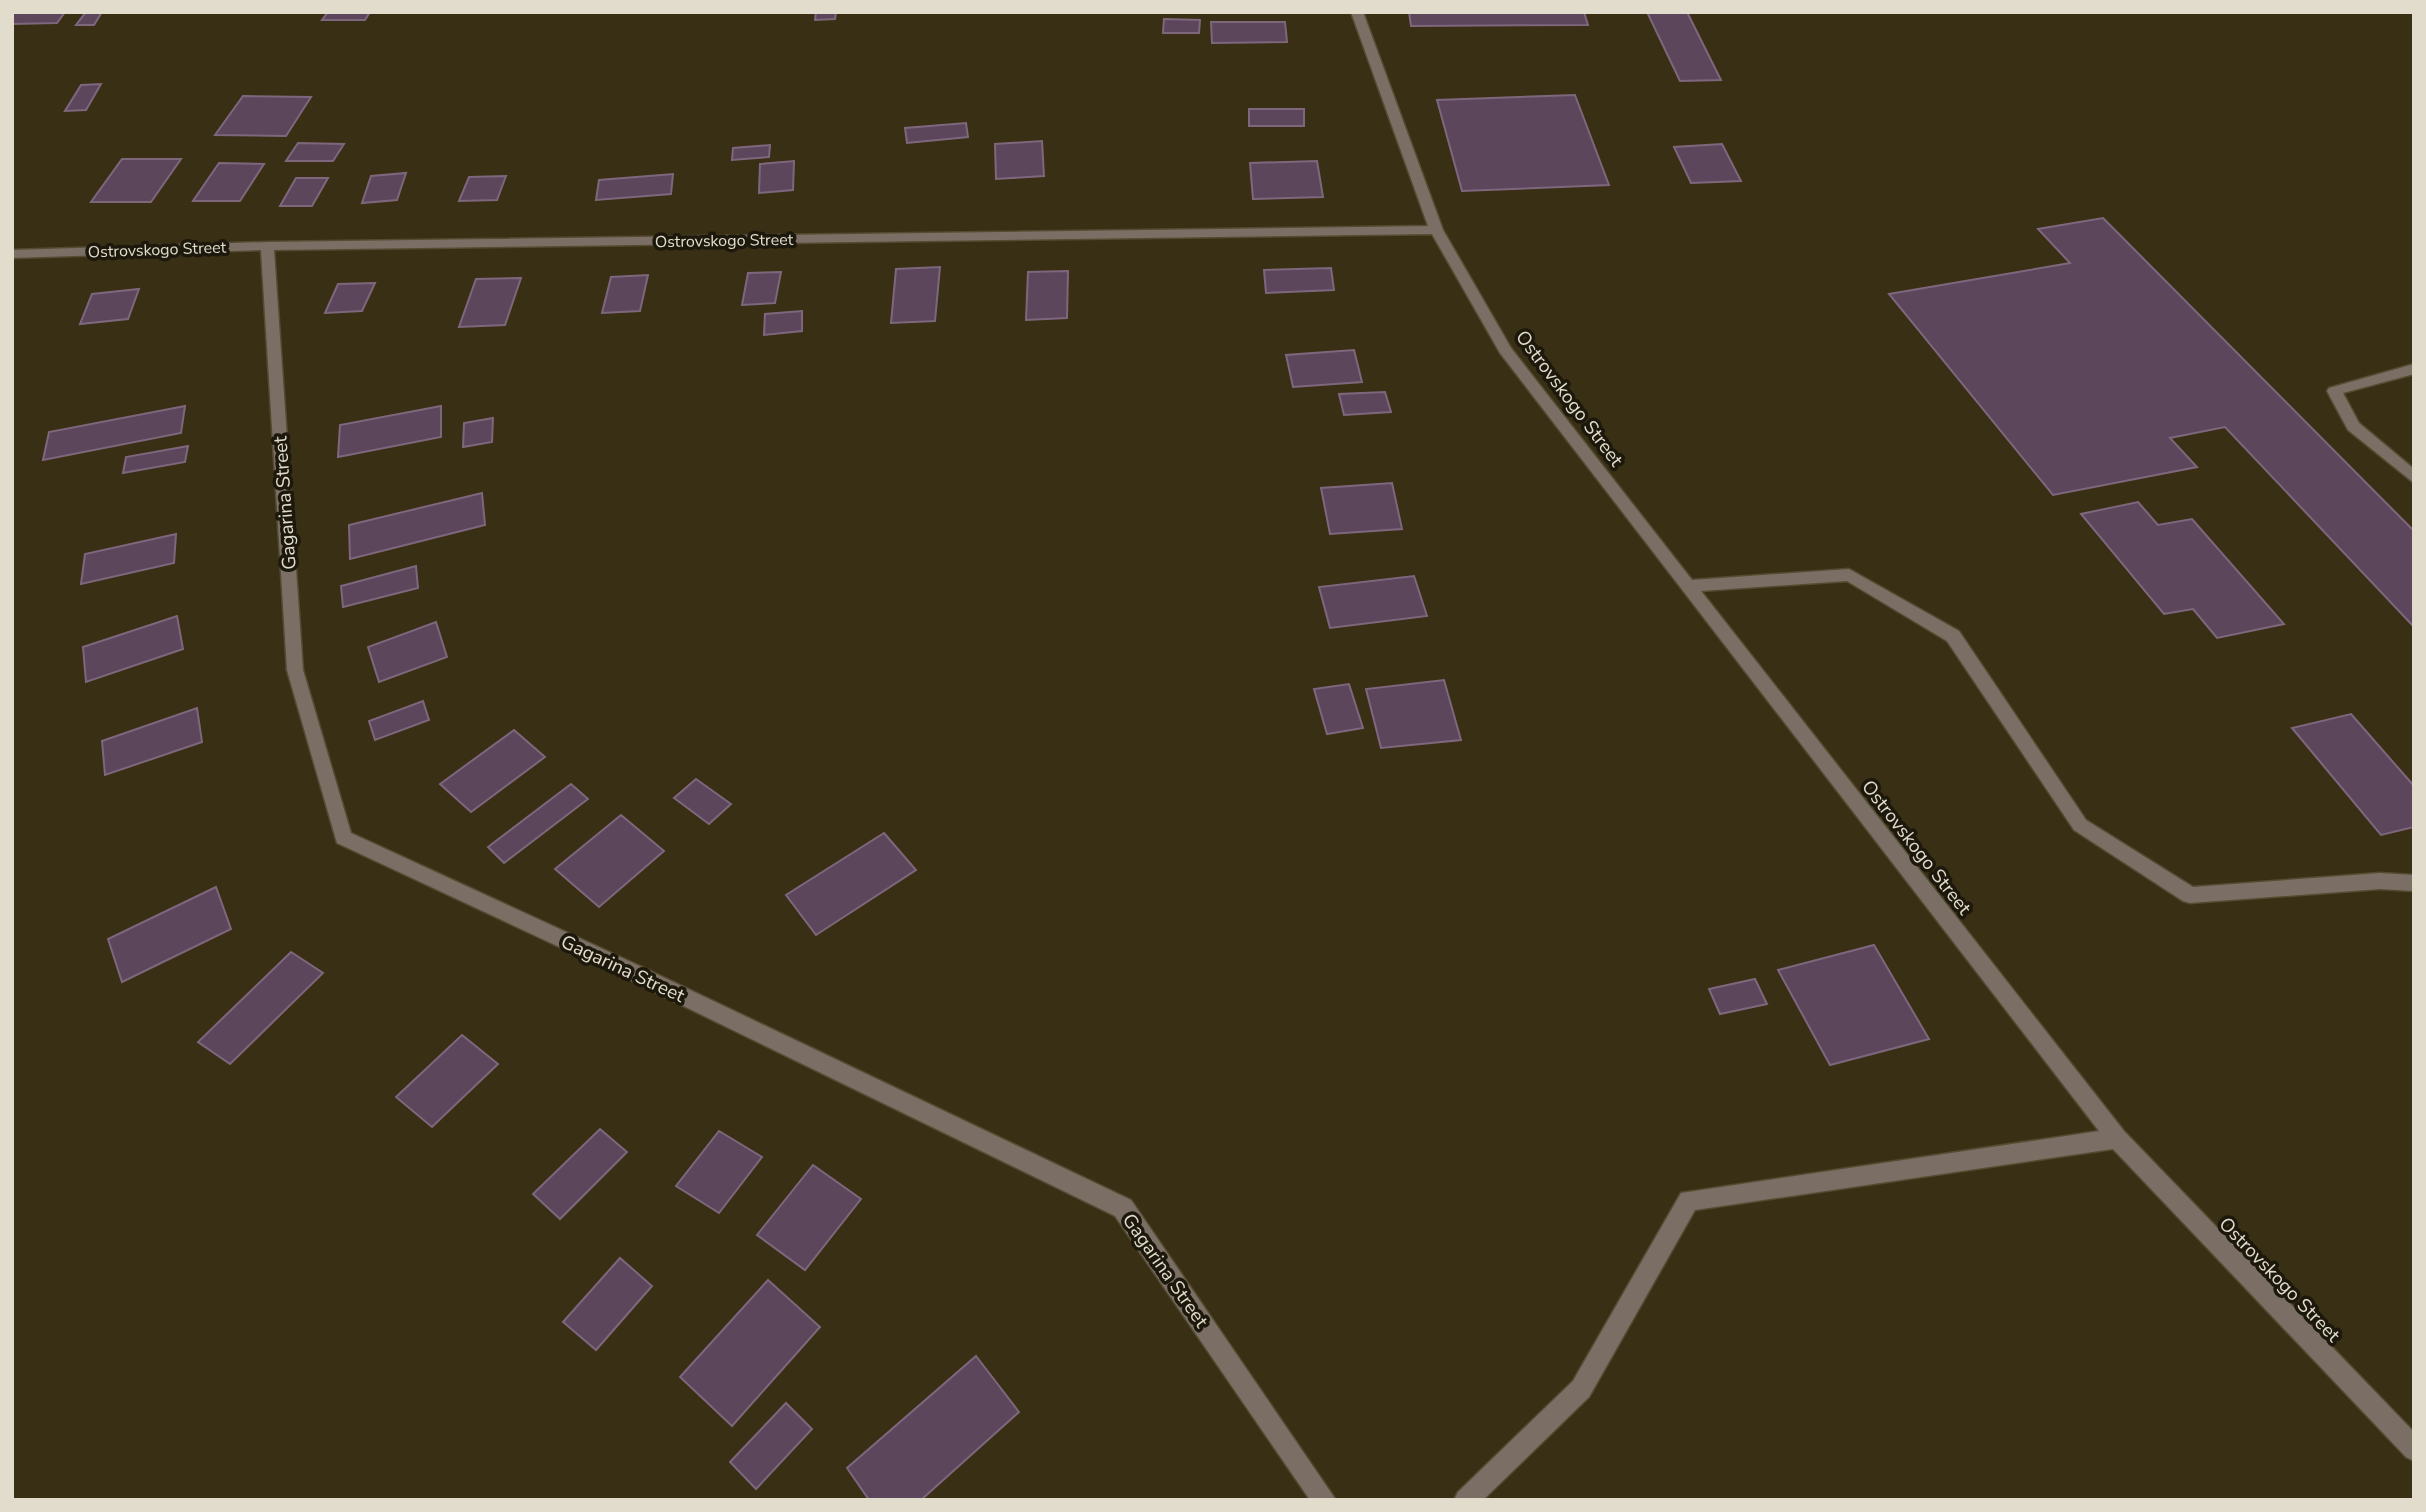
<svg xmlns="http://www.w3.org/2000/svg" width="2426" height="1512" font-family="'Nunito Sans',sans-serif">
<rect width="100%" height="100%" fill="#392f14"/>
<!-- building -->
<g fill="#5c465b" stroke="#7e677d" stroke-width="2">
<polygon points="12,12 65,12 57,23 12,24"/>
<polygon points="86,12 102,12 94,25 76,25"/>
<polygon points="328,12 370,12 365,20 322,20"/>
<polygon points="816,12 836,12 835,19 815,20"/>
<polygon points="1409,12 1584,12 1588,25 1411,26"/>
<polygon points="1647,12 1687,12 1721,80 1680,81"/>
<polygon points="1164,19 1200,20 1199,33 1163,33"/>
<polygon points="1211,22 1285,22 1287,42 1212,43"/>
<polygon points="101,84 86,110 65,111 81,85"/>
<polygon points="1575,95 1609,185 1462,191 1437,100"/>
<polygon points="243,96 311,97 286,136 215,135"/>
<rect x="1249" y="109" width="55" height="17"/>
<polygon points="966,123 968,137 907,143 905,128"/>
<polygon points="1042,141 1044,176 996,179 995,144"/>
<polygon points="298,143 344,144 333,161 286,161"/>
<polygon points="1722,144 1741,181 1691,183 1674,147"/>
<polygon points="770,145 769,157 732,160 733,148"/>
<polygon points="122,159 181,159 151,202 91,202"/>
<polygon points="794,161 793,190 759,193 760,164"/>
<polygon points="1317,161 1323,197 1253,199 1250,163"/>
<polygon points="219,163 264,164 240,201 193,201"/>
<polygon points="406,173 397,200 362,203 371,176"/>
<polygon points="673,174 671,194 596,200 599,180"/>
<polygon points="506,176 497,200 459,201 469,177"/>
<polygon points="296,178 328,178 312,206 280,206"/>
<polygon points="2103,218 2414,531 2414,627 2225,427 2170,438 2197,467 2053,495 1889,294 2070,263 2038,229"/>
<polygon points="940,267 935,321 891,323 896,269"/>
<polygon points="1331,268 1334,290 1266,293 1264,270"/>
<polygon points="1068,271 1067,318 1026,320 1028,272"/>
<polygon points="781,272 775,303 742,305 748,273"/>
<polygon points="648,275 640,311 602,313 611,277"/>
<polygon points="521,278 505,325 459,327 476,279"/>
<polygon points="375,283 362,311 325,313 338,284"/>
<polygon points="139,289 128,319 80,324 92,294"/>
<polygon points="802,311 802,331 764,335 765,314"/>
<polygon points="1354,350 1362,382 1293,387 1286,355"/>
<polygon points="1385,392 1391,412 1344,415 1339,394"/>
<polygon points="185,406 181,433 43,460 49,432"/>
<polygon points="441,406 441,437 338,457 340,425"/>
<polygon points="493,418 492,442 463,447 464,423"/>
<polygon points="188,446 185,462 123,473 126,457"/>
<polygon points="1392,483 1402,529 1330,534 1321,488"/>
<polygon points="482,493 485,525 350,559 349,525"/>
<polygon points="2138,502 2158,525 2192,519 2284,624 2217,638 2193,609 2164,614 2081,514"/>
<polygon points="176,534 174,563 81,584 85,554"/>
<polygon points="416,566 418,588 343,607 341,586"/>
<polygon points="1414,576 1427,616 1330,628 1319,587"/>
<polygon points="177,616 183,649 86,682 83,647"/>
<polygon points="436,622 447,657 379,682 368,647"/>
<polygon points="1444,680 1461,740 1381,748 1366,689"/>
<polygon points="1349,684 1363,728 1327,734 1314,689"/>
<polygon points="423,701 429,720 375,740 369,721"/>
<polygon points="197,708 202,742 105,775 102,741"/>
<polygon points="2351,714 2414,786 2414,827 2381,835 2292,728"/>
<polygon points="514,730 545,757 471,812 440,784"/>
<polygon points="696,779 731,804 709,824 674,798"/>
<polygon points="571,784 588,799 504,863 488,847"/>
<polygon points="621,815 664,851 599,907 555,869"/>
<polygon points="884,833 916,870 816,935 786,895"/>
<polygon points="216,887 231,929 122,982 108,939"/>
<polygon points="1874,945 1929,1039 1830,1065 1778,970"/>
<polygon points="291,952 323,973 230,1064 198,1042"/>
<polygon points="1755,979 1767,1004 1720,1014 1709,989"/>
<polygon points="462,1035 498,1064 432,1127 396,1097"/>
<polygon points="600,1129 627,1152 560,1219 533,1194"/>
<polygon points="719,1131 762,1157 719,1213 676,1186"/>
<polygon points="813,1165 861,1199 805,1270 757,1235"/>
<polygon points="620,1258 652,1286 596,1350 563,1322"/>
<polygon points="768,1280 820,1327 732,1426 680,1377"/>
<polygon points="976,1356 1019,1412 921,1500 869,1500 847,1468"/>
<polygon points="786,1403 812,1429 756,1489 730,1462"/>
</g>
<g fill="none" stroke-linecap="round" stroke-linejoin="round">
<defs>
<g id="minor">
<polygon points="1351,12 1363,12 1443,230 1511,348 1692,580 1849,569 1959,631 2086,820 2193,887 2380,873 2414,875 2414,891 2380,889 2190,903 2183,901 2074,830 1947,641 1847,581 1701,591 2124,1131 2414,1432 2414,1461 2406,1457 2113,1149 1695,1210 1589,1397 1483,1500 1454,1500 1458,1492 1573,1381 1681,1193 2099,1131 1500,353 1432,234 274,250 303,670 351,833 642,967 1131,1200 1336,1500 1310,1500 1115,1216 628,979 337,843 287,670 261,250 12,258 12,250 267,242 1428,226"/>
<polygon points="2414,364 2414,374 2343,393 2359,423 2414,469 2414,483 2348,430 2327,391 2329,388"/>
</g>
</defs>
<!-- minor casing -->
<use href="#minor" stroke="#544b31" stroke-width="3"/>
<!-- minor -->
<use href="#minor" fill="#7b6e64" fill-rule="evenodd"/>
</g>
<g text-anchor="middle" stroke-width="7" stroke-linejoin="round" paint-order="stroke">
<!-- far-street labels -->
<g font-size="16" fill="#e2dccc" stroke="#1c180c">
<text transform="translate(724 240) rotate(-1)" y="6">Ostrovskogo Street</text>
<text transform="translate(157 249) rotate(-2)" y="6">Ostrovskogo Street</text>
</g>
<!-- street labels -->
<g font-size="19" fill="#e2dccc" stroke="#1c180c">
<text transform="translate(1570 398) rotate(53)" y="7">Ostrovskogo Street</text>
<text transform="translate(284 503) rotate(-94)" y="7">Gagarina Street</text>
<text transform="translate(1917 847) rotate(52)" y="7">Ostrovskogo Street</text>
<text transform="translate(623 968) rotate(25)" y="7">Gagarina Street</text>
<text transform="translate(1166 1270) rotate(55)" y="7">Gagarina Street</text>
<text transform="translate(2280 1279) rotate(46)" y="7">Ostrovskogo Street</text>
</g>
</g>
<!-- border -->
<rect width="2426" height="1512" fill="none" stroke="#e2dccc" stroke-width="28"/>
</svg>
